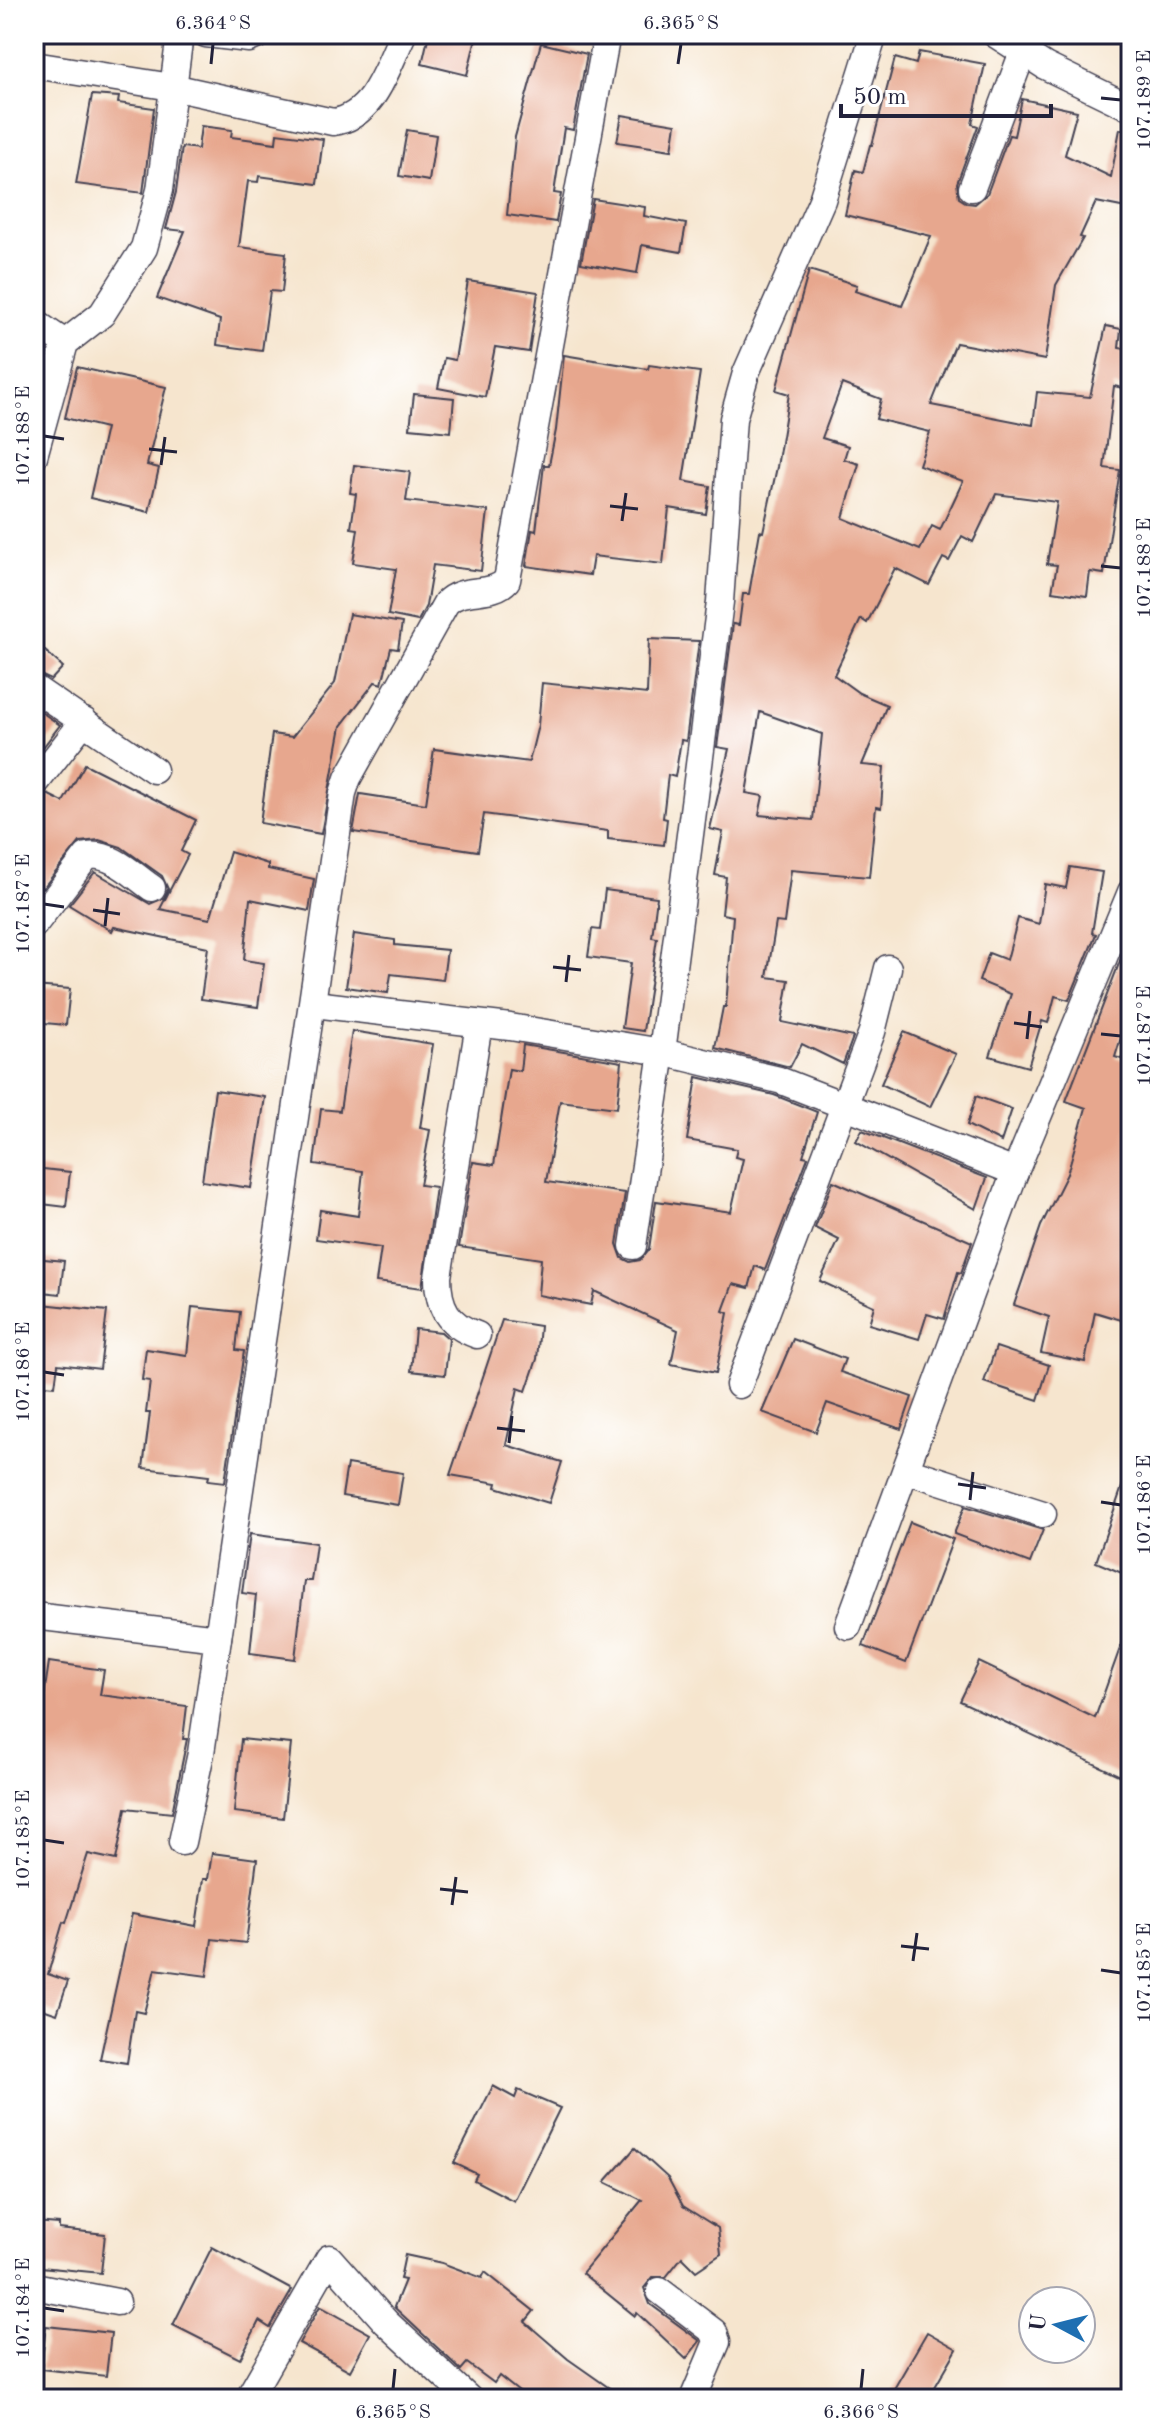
<svg xmlns="http://www.w3.org/2000/svg" width="1165" height="2433" font-family="'Old Standard TT',serif">
<rect width="100%" height="100%" fill="#fff"/>
<filter id="ink" filterUnits="userSpaceOnUse"><feTurbulence type="fractalNoise" baseFrequency=".0125" numOctaves="2"/><feDisplacementMap in="SourceGraphic" scale="16" xChannelSelector="R" yChannelSelector="G"/><feConvolveMatrix kernelMatrix="1 2 1 2 8 2 1 2 1" color-interpolation-filters="sRGB"/></filter>
<filter id="wash" filterUnits="userSpaceOnUse"><feTurbulence type="fractalNoise" baseFrequency=".006" numOctaves="4" result="noise"/><feDisplacementMap in="SourceGraphic" scale="32" xChannelSelector="R" yChannelSelector="G"/><feGaussianBlur stdDeviation="1.8" result="paint"/><feColorMatrix in="noise" values="0 0 0 0 0 0 0 0 0 0 0 0 0 0 0 0 0 1.4 0 .05"/><feComposite in="paint" operator="in"/></filter>
<g filter="url(#wash)">
<rect width="100%" height="100%" fill="#f6e5ce"/>
<g id="blocks">
<!-- building -->
<g fill="#e7a78e" fill-rule="evenodd">
<polygon points="429,34 477,34 467,75 422,64"/>
<polygon points="541,43 587,54 573,130 564,128 554,193 561,194 556,222 507,215 515,137"/>
<path d="M919 52 985 64 972 124 978 126 957 183 959 198 967 203 975 204 987 194 1009 135 1014 136 1022 99 1077 111 1065 155 1111 177 1120 129 1131 130V209L1096 202 1080 237 1083 238 1056 285 1045 360 956 343 931 405 1033 425 1037 392 1090 397 1106 326 1121 329 1119 348 1131 350V390L1114 386 1104 468 1120 470 1104 574 1090 572 1087 596 1052 591 1057 565 1047 564 1057 502 996 494 973 542 962 536 949 561 943 558 929 585 895 568 867 623 861 619 834 675 859 693 887 705 862 765 884 767 881 808 876 807 869 877 791 870 784 923 776 922 767 977 789 980 782 1022 853 1037 843 1064 802 1044 790 1067 715 1048 723 1007H726L733 916 722 914 726 877 715 875 723 832 710 829 729 749 717 747 733 624 739 625 743 594H749L760 531 763 532 777 467 789 394 776 390 809 270 857 285 855 291 902 306 931 236 845 215 855 170 863 172 870 145H872L895 58 916 64ZM842 384 881 399 876 419 930 432 919 465 963 481 940 530 932 526 920 550 843 518 859 464 844 459 848 446 822 438ZM760 712 822 734 813 820 759 815 763 796 746 793Z"/>
<polygon points="92,95 119,97 118,103 154,108 143,193 76,184"/>
<polygon points="622,115 676,124 672,150 617,142"/>
<polygon points="201,126 232,130 231,137 276,143 277,133 323,139 317,184 259,176 258,182 248,181 239,247 286,253 282,292 270,291 262,351 217,345 220,320 157,298 185,231 166,229 176,192 182,147 198,149"/>
<polygon points="407,130 436,135 429,181 399,176"/>
<polygon points="593,199 645,207 644,216 686,224 681,252 642,245 637,273 581,263"/>
<polygon points="468,281 538,292 529,352 495,347 485,397 438,388 444,358 455,360"/>
<polygon points="564,355 648,369 649,365 700,372 683,481 710,486 706,514 669,508 663,564 593,556 590,575 526,566 532,530 536,531 544,465 549,465 556,430"/>
<polygon points="77,367 166,387 147,465 159,468 149,512 90,498 106,428 65,418"/>
<polygon points="414,394 454,398 451,432 410,428"/>
<polygon points="354,465 410,472 406,501 488,511 481,571 433,565 426,606 418,621 388,615 396,569 353,563 358,529 351,528 356,494 350,493"/>
<polygon points="349,614 402,623 398,649 391,648 382,684 375,682 341,726 321,834 260,823 272,734 292,737 335,683"/>
<polygon points="649,639 699,641 686,741 681,740 675,777 668,775 663,818 667,819 664,845 608,839 608,831 484,814 478,851 353,832 360,794 426,804 434,749 529,762 538,725 542,683 647,694"/>
<polygon points="34,641 63,667 51,680 34,672"/>
<polygon points="34,707 60,725 34,759"/>
<polygon points="85,764 196,820 181,851 188,855 160,909 210,919 230,852 268,864 268,869 314,879 309,911 250,899 244,960 264,963 258,1007 201,999 208,947 114,927 112,931 69,905 95,872 150,904 164,898 168,889 162,876 121,847 99,840 80,842 43,888 34,882 34,801 47,794 63,802"/>
<polygon points="1070,867 1102,872 1092,933 1096,934 1069,1000 1055,996 1048,1023 1042,1021 1028,1067 990,1056 1011,994 979,981 989,953 1007,960 1018,918 1039,924 1045,884 1066,888"/>
<polygon points="605,890 657,897 652,937 657,938 643,1031 622,1028 631,963 588,957 592,929 600,930"/>
<polygon points="354,934 395,940 395,945 447,950 443,980 391,974 388,993 346,987"/>
<polygon points="1127,943 1131,945 1131,1005 1115,1057 1131,1062 1131,1323 1095,1312 1085,1362 1041,1353 1049,1317 1014,1305 1041,1226 1067,1174 1086,1108 1066,1101"/>
<polygon points="34,986 70,989 66,1025 34,1022"/>
<polygon points="352,1031 433,1044 420,1128 430,1130 420,1185 436,1187 422,1288 376,1282 381,1248 316,1239 320,1210 358,1216 363,1171 314,1164 321,1109 340,1111"/>
<polygon points="904,1032 956,1054 930,1107 881,1084"/>
<polygon points="523,1045 622,1062 617,1108 560,1101 546,1182 625,1193 617,1244 622,1258 630,1262 640,1260 649,1249 656,1201 731,1212 743,1159 735,1157 737,1149 687,1140 697,1077 774,1095 817,1112 803,1156 808,1157 765,1270 755,1266 749,1288 733,1284 723,1311 728,1313 716,1373 671,1364 678,1330 594,1291 591,1305 538,1295 541,1259 459,1247 473,1162 494,1165 509,1069 520,1071"/>
<polygon points="215,1090 265,1097 251,1188 202,1181"/>
<polygon points="976,1096 1012,1109 1001,1142 967,1125"/>
<polygon points="862,1130 987,1178 976,1209 856,1141"/>
<polygon points="34,1168 70,1172 66,1207 34,1203"/>
<polygon points="833,1181 972,1242 961,1273 958,1272 944,1319 927,1314 919,1339 869,1324 874,1306 820,1281 839,1240 815,1228"/>
<polygon points="34,1258 64,1261 60,1294 34,1291"/>
<polygon points="42,1304 107,1311 100,1369 58,1364 55,1386 34,1384 34,1338 38,1339"/>
<polygon points="192,1307 240,1312 236,1350 244,1351 225,1482 208,1480 209,1476 143,1468 150,1413 146,1413 150,1381 142,1380 146,1349 187,1355"/>
<polygon points="502,1320 540,1326 537,1359 526,1391 518,1388 506,1445 562,1462 549,1503 496,1487 497,1483 450,1475"/>
<polygon points="415,1329 441,1332 449,1339 445,1375 411,1371"/>
<polygon points="793,1339 845,1359 840,1372 912,1397 901,1429 827,1403 816,1432 762,1412"/>
<polygon points="996,1347 1049,1365 1038,1400 984,1382"/>
<polygon points="347,1464 403,1473 398,1505 342,1496"/>
<polygon points="1129,1467 1131,1468 1131,1577 1096,1562"/>
<polygon points="965,1506 1043,1530 1030,1563 954,1534"/>
<polygon points="910,1522 953,1539 906,1663 863,1646"/>
<polygon points="250,1534 316,1543 311,1581 304,1581 295,1659 250,1653 256,1595 242,1593"/>
<polygon points="1128,1626 1131,1627 1131,1781 960,1701 979,1662 1095,1718"/>
<polygon points="49,1662 104,1670 100,1695 187,1706 183,1739 187,1739 172,1813 126,1808 116,1860 88,1854 66,1923 63,1922 48,1974 68,1981 57,2014 34,2006 34,1735 38,1736"/>
<polygon points="241,1739 291,1744 283,1818 234,1812"/>
<polygon points="212,1853 257,1859 246,1943 212,1939 207,1976 155,1969 144,2013 135,2011 127,2063 100,2059 132,1914 196,1926 203,1879 208,1879"/>
<polygon points="493,2086 515,2098 518,2090 560,2108 514,2201 474,2180 477,2174 454,2163"/>
<polygon points="635,2148 668,2178 683,2206 718,2228 721,2254 696,2271 682,2257 666,2277 653,2277 644,2288 650,2304 700,2341 686,2359 637,2313 635,2316 582,2273 642,2200 605,2182"/>
<polygon points="34,2222 59,2224 59,2229 105,2234 101,2273 41,2267 41,2263 34,2262"/>
<polygon points="212,2247 292,2290 270,2328 259,2321 240,2359 173,2325"/>
<polygon points="405,2255 442,2263 482,2278 485,2272 534,2311 525,2322 568,2359 625,2399 528,2399 499,2376 494,2383 467,2363 461,2370 394,2307 405,2280 400,2279"/>
<polygon points="320,2306 370,2334 350,2371 299,2343"/>
<polygon points="46,2326 111,2333 106,2376 41,2369"/>
<polygon points="927,2332 957,2349 928,2399 888,2399"/>
</g>
</g>
</g>
<g filter="url(#ink)">
<use href="#blocks" fill-opacity="0" stroke="#423f51" stroke-width="2"/>
<g fill="none" stroke-linecap="round" stroke-linejoin="round">
<defs>
<g id="minor">
<polyline points="206,34 249,39 260,34"/>
<polyline points="995,34 1045,66 1131,108"/>
<path d="M34 65 172 87 333 122C374 117 387 67 403 34"/>
<polyline points="972,188 1024,49"/>
<polyline points="34,322 65,343"/>
<polyline points="34,456 65,343 102,314 144,248 160,190 180,34"/>
<polyline points="34,688 154,770"/>
<polyline points="34,785 84,721"/>
<path d="M34 925 87 856C111 852 133 875 152 888"/>
<polyline points="314,1004 510,1027 662,1052 779,1080 1015,1172 848,1626"/>
<polyline points="1015,1172 1131,892"/>
<polyline points="633,1246 662,1052 720,602 733,419 746,373 822,200 874,34"/>
<path d="M477 1335C448 1325 438 1307 438 1277L479 1024"/>
<polyline points="739,1385 872,1032 888,968"/>
<polyline points="906,1470 1043,1514"/>
<polyline points="34,1616 218,1638"/>
<path d="M182 1842 201 1753 343 793 348 778 446 603C463 585 491 598 507 580L607 34"/>
<polyline points="34,2286 117,2302"/>
<polyline points="660,2291 714,2332 717,2342 693,2399"/>
<polyline points="248,2399 329,2258 386,2322 469,2399"/>
</g>
</defs>
<!-- minor casing -->
<use href="#minor" stroke="#423f51" stroke-width="29"/>
<!-- minor -->
<use href="#minor" stroke="#fff" stroke-width="26"/>
</g>
</g>
<!-- ticks -->
<path fill="none" stroke="#22223b" stroke-width="3" d="M211 64 213 44M678 64 681 44M1101 98 1121 100M44 436 64 439M149 449 177 452M161 465 165 437M610 506 638 509M622 521 626 493M1101 566 1121 568M44 904 64 907M93 910 120 914M105 926 108 898M553 967 581 970M566 982 569 955M1014 1023 1042 1027M1101 1034 1121 1036M1027 1039 1030 1011M44 1372 64 1375M497 1428 525 1431M509 1443 512 1416M958 1484 986 1488M970 1500 973 1472M1101 1502 1121 1505M44 1840 64 1843M440 1889 468 1892M452 1905 456 1877M901 1946 929 1949M913 1961 917 1933M1101 1970 1121 1973M44 2308 64 2311M393 2389 395 2369M861 2389 863 2369"/>
<!-- margin -->
<rect width="1165" height="2433" fill="none" stroke="#fff" stroke-width="88"/>
<!-- north arrow -->
<g transform="translate(1057 2325) rotate(277)"><circle r="38" fill="#ffffff" stroke="#a7a7b1" stroke-width="2"/>
<path d="M0-6L14 30L0 20L-14 30Z" fill="#1f6fb2"/>
<text y="-12" font-size="22" font-weight="bold" text-anchor="middle" fill="#22223b">U</text>
</g>
<!-- scale -->
<path d="M841 104v12h210v-12" fill="none" stroke="#22223b" stroke-width="4"/>
<text x="853" y="104" font-size="24" fill="#22223b" stroke="#ffffff" stroke-width="6" paint-order="stroke">50 m</text>
<rect x="44" y="44" width="1077" height="2345" fill="none" stroke="#22223b" stroke-width="3"/>
<g font-size="20" text-anchor="middle" fill="#22223b">
<text x="213" y="29">6.364°S</text>
<text x="681" y="29">6.365°S</text>
<text transform="translate(1143 100) rotate(-90)" y="7">107.189°E</text>
<text transform="translate(22 436) rotate(-90)" y="7">107.188°E</text>
<text transform="translate(1143 568) rotate(-90)" y="7">107.188°E</text>
<text transform="translate(22 904) rotate(-90)" y="7">107.187°E</text>
<text transform="translate(1143 1036) rotate(-90)" y="7">107.187°E</text>
<text transform="translate(22 1372) rotate(-90)" y="7">107.186°E</text>
<text transform="translate(1143 1505) rotate(-90)" y="7">107.186°E</text>
<text transform="translate(22 1840) rotate(-90)" y="7">107.185°E</text>
<text transform="translate(1143 1973) rotate(-90)" y="7">107.185°E</text>
<text transform="translate(22 2308) rotate(-90)" y="7">107.184°E</text>
<text x="393" y="2418">6.365°S</text>
<text x="861" y="2418">6.366°S</text>
</g>
</svg>
